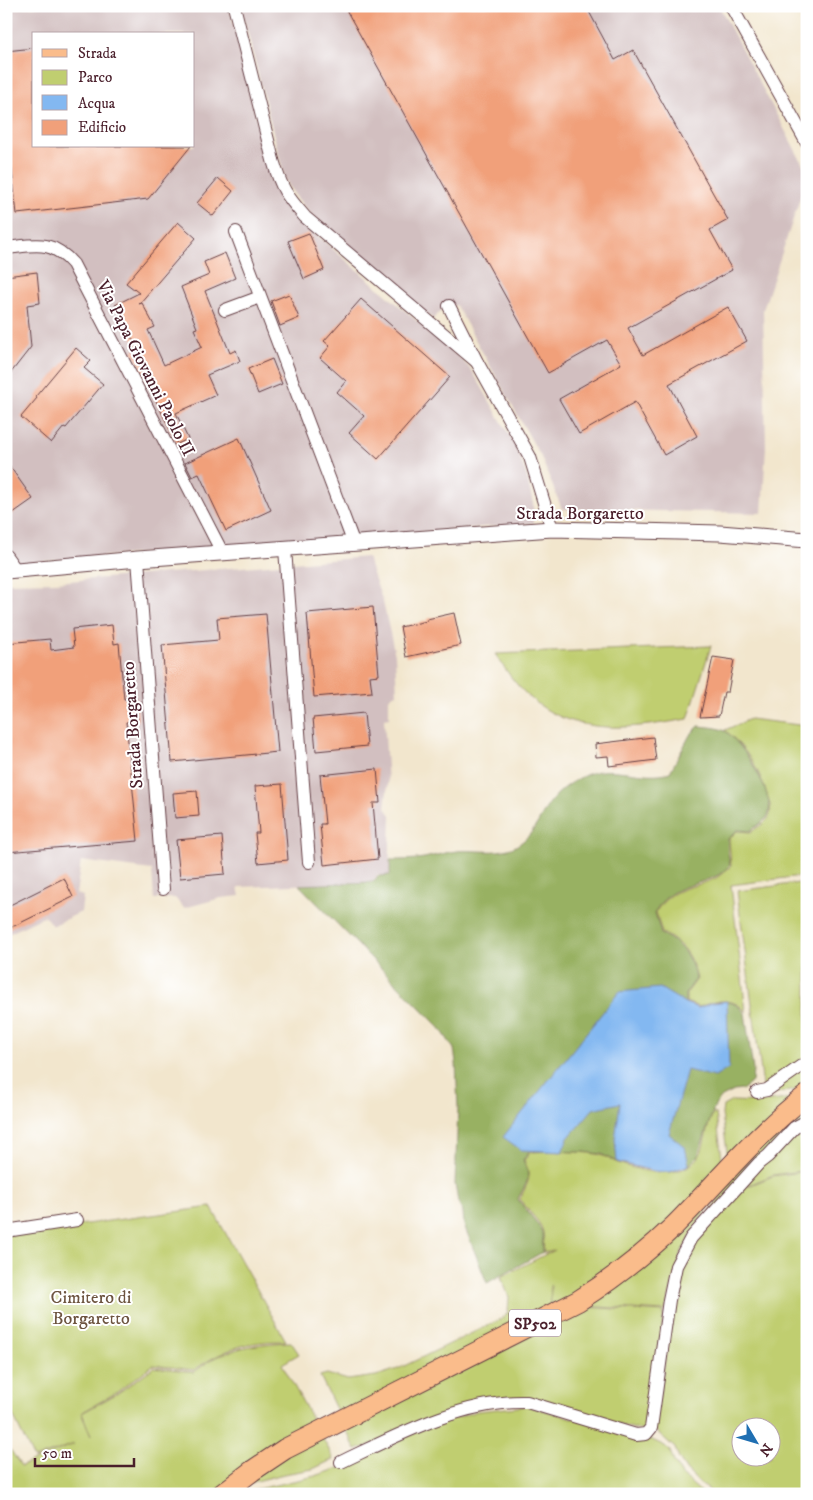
<svg xmlns="http://www.w3.org/2000/svg" width="813" height="1500" font-family="'IM FELL DW Pica',serif">
<rect width="100%" height="100%" fill="#fff"/>
<filter id="ink" filterUnits="userSpaceOnUse"><feTurbulence type="fractalNoise" baseFrequency=".02" numOctaves="2"/><feDisplacementMap in="SourceGraphic" scale="10" xChannelSelector="R" yChannelSelector="G"/><feConvolveMatrix kernelMatrix="1 2 1 2 8 2 1 2 1" color-interpolation-filters="sRGB"/></filter>
<filter id="wash" filterUnits="userSpaceOnUse"><feTurbulence type="fractalNoise" baseFrequency=".0096" numOctaves="4" result="noise"/><feDisplacementMap in="SourceGraphic" scale="20" xChannelSelector="R" yChannelSelector="G"/><feGaussianBlur stdDeviation="1.12" result="paint"/><feColorMatrix in="noise" values="0 0 0 0 0 0 0 0 0 0 0 0 0 0 0 0 0 1.4 0 .05"/><feComposite in="paint" operator="in"/></filter>
<g filter="url(#wash)">
<rect width="100%" height="100%" fill="#f2e6cd"/>
<!-- industrial -->
<g fill="#d2bfc0" fill-rule="evenodd">
<path d="M39 6H229L273 185 284 204 298 219 460 358 473 372 515 445 526 474 533 503 534 523 16 563 6 549V9ZM34 34H194V146H34Z"/>
<polygon points="241,6 719,6 807,172 807,177 763,310 766,447 762,513 562,509 541,457 456,305 443,309 433,319 310,213 294,194 285,179"/>
<polygon points="367,557 383,602 395,655 397,694 392,695 389,699 389,718 384,719 388,783 385,807 391,815 389,875 378,875 371,882 238,887 240,896 221,898 184,908 175,898 154,899 152,870 81,861 76,894 83,896 81,912 52,926 45,916 6,935 6,583 56,582"/>
</g>
<!-- green -->
<g fill="#c0ce70" stroke="#85764e" fill-rule="evenodd">
<path d="M711 646 688 719C623 730 563 739 515 682 508 674 502 663 495 654Z"/>
<path d="M750 719 807 726V881L803 882 801 876 731 885 746 1012C733 996 716 1000 699 1007L686 1002V994L697 979C692 957 682 942 662 933L656 912C671 886 693 889 716 878 721 875 726 870 731 866L729 839 737 831 751 832C756 828 766 823 769 817 772 811 770 804 768 798 761 772 746 748 725 730Z"/>
<polygon points="807,882 807,1089 764,1094 737,891"/>
<polygon points="807,1097 807,1170 773,1175 751,1184 728,1183 730,1174 722,1114 723,1106 732,1101 761,1102"/>
<path d="M713 1114H716L724 1173 722 1181 682 1251 665 1311 550 1304 551 1285 550 1305 664 1312 647 1426 644 1431 509 1397 356 1450 320 1376 327 1374 348 1380 376 1376 398 1369 501 1319 508 1313 509 1297 501 1277 554 1250 544 1253C543 1246 544 1239 543 1232 541 1221 525 1209 520 1199 528 1181 533 1179 524 1160L531 1152C547 1151 586 1151 600 1155 607 1157 612 1161 618 1163 642 1172 679 1181 698 1158 705 1148 706 1126 713 1114Z"/>
<path d="M807 1171V1494H716L705 1488 687 1471 679 1459 675 1448 654 1429 680 1267 727 1184 751 1185 773 1176ZM740 1428H770V1458H740Z"/>
<path d="M211 1207 286 1341C247 1341 226 1348 194 1370L153 1365 117 1392 81 1413 91 1436 82 1413 118 1393 154 1367 194 1372C201 1367 207 1362 214 1358 238 1346 265 1343 291 1342L299 1354 282 1364 334 1459 313 1469 284 1474 206 1494H6V1443L21 1466 74 1444 34 1459 6 1401V1235Z"/>
<polygon points="527,1406 648,1438 665,1446 670,1451 674,1462 682,1475 703,1494 236,1494 315,1476 343,1467 425,1428 477,1411"/>
</g>
<!-- forest -->
<path fill="#98b162" stroke="#716846" d="M699 726C707 727 718 727 725 731 741 741 777 797 768 816 765 821 755 827 750 831L737 830 728 839V853L730 865C725 870 720 875 714 877 691 887 669 886 655 912L661 934C681 943 691 957 696 979L685 994V1003L698 1008C716 1001 732 996 745 1013L753 1070 752 1082 742 1090 734 1091 722 1097 716 1104 711 1116 698 1156 689 1165 670 1172 639 1168 617 1162 601 1154 585 1152 530 1151 523 1160C532 1179 527 1181 518 1199 524 1209 539 1223 542 1232 544 1238 542 1246 543 1252L487 1283 464 1225 463 1212 458 1202 455 1184 458 1108 456 1062 454 1049 440 1028 299 885 372 882 379 876 390 875V860C401 860 413 860 424 858 435 856 446 852 457 851 479 849 505 857 523 841 536 830 540 817 549 804 558 791 574 780 588 774 613 764 644 780 670 772L690 735Z"/>
<!-- water -->
<polygon fill="#83b8f1" stroke="#666c8e" points="660,988 685,1003 698,1008 712,1003 727,1001 729,1068 715,1077 687,1070 669,1134 685,1147 689,1165 670,1172 653,1171 617,1162 615,1139 620,1103 593,1109 568,1138 562,1152 521,1150 503,1137 619,992"/>
<g id="blocks">
<!-- building -->
<g fill="#f1a07a">
<polygon points="344,6 586,6 615,60 633,50 728,220 710,230 732,270 628,328 643,355 728,307 747,341 669,384 697,436 664,455 635,402 579,434 559,399 621,364 607,340 548,373"/>
<polygon points="34,48 34,146 191,146 148,199 17,214 6,120 6,51"/>
<polygon points="218,178 233,191 213,216 197,203"/>
<polygon points="178,222 196,238 139,304 142,303 155,327 148,330 164,365 202,347 194,329 197,328 181,287 209,275 204,262 225,253 235,278 205,291 230,353 236,350 240,361 207,375 216,395 176,413 188,439 177,444 132,351 137,348 115,305 139,293 126,283"/>
<polygon points="309,233 324,270 304,279 288,241"/>
<polygon points="37,272 40,303 27,305 31,347 6,379 6,276"/>
<polygon points="289,294 299,318 280,326 271,301"/>
<polygon points="361,299 450,377 378,459 349,433 364,416 337,392 346,381 320,358 330,346 324,341"/>
<polygon points="76,348 91,361 84,368 103,384 66,428 64,427 51,443 21,417 37,398 36,396"/>
<polygon points="272,359 282,384 258,394 248,369"/>
<polygon points="239,438 271,510 226,531 199,474 192,477 185,463"/>
<polygon points="6,461 33,499 6,518"/>
<polygon points="373,607 379,675 370,676 372,692 314,697 307,613"/>
<polygon points="454,613 461,645 406,657 400,627 427,621 427,619"/>
<polygon points="266,614 278,752 172,762 162,645 219,640 217,618"/>
<polygon points="112,625 114,644 119,643 124,699 136,698 138,721 126,722 138,841 6,852 6,643 50,639 51,650 74,647 72,629"/>
<polygon points="713,657 734,660 728,692 724,692 719,716 700,717"/>
<polygon points="364,713 367,746 316,751 313,718"/>
<polygon points="653,737 656,760 609,766 608,756 596,757 595,744"/>
<polygon points="377,769 380,803 373,803 378,859 324,865 320,824 325,824 320,775"/>
<polygon points="282,784 288,860 258,863 255,833 259,833 255,786"/>
<polygon points="197,791 199,816 175,818 173,793"/>
<polygon points="222,836 225,874 180,878 176,840"/>
<polygon points="64,878 73,897 6,930 6,907"/>
</g>
</g>
</g>
<g filter="url(#ink)">
<use href="#blocks" fill-opacity="0" stroke="#633d43" stroke-width="1"/>
<g fill="none" stroke-linecap="round" stroke-linejoin="round">
<defs>
<g id="minor">
<path d="M234 6 273 160C281 188 286 195 305 217L477 362"/>
<polyline points="731,6 807,143"/>
<polyline points="236,232 354,544"/>
<path d="M6 248C36 245 51 239 73 264L223 554"/>
<polyline points="449,306 477,362 530,457 552,529"/>
<polyline points="225,310 260,297"/>
<polyline points="285,549 309,862"/>
<polyline points="6,556 16,570"/>
<polyline points="138,559 163,889"/>
<polyline points="757,1092 767,1090 807,1062"/>
<polyline points="6,1231 77,1220"/>
<path d="M341 1462C398 1435 463 1400 527 1402L636 1435 646 1434 651 1428 669 1300 676 1266 691 1238 759 1163 768 1156 794 1128 807 1121"/>
</g>
<polyline id="tertiary" points="6,571 138,559 552,529 720,533 807,540"/>
<path id="primary" d="M222 1494 252 1471 285 1449 578 1301C613 1279 645 1254 674 1226 718 1182 757 1133 807 1095"/>
</defs>
<!-- minor casing -->
<use href="#minor" stroke="#633d43" stroke-width="14"/>
<!-- tertiary casing -->
<use href="#tertiary" stroke="#633d43" stroke-width="17"/>
<!-- primary casing -->
<use href="#primary" stroke="#633d43" stroke-width="22"/>
<!-- minor -->
<use href="#minor" stroke="#fff" stroke-width="12"/>
<!-- tertiary -->
<use href="#tertiary" stroke="#fff" stroke-width="15"/>
<!-- primary -->
<use href="#primary" stroke="#fabc8b" stroke-width="20"/>
</g>
</g>
<g text-anchor="middle" stroke-width="4" stroke-linejoin="round" paint-order="stroke">
<!-- shield labels -->
<rect fill="#fff" stroke="#80626b" stroke-width="1" x="509" y="1309.5" width="52" height="27" rx="4"/>
<g font-size="16" font-weight="bold" fill="#4a1f2b">
<text x="535" y="1329">SP502</text>
</g>
<!-- street labels -->
<g font-size="18" fill="#4a1f2b" stroke="#fff">
<text transform="translate(146 368) rotate(63)" y="6">Via Papa Giovanni Paolo II</text>
<text x="580" y="519">Strada Borgaretto</text>
<text transform="translate(132 725) rotate(-94)" y="6">Strada Borgaretto</text>
</g>
<!-- park labels -->
<g font-size="18" fill="#6d5440" stroke="#fff">
<text x="91" y="1303">Cimitero di<tspan x="91" dy="21">Borgaretto</tspan></text>
</g>
</g>
<!-- margin -->
<rect width="813" height="1500" fill="none" stroke="#fff" stroke-width="25"/>
<!-- legend -->
<rect x="32" y="32" width="162" height="115" fill="#ffffff" stroke="#b7a5aa"/>
<rect x="42" y="49" width="25" height="8" fill="#fabc8b" stroke="#b7a5aa"/>
<text x="78" y="58" font-size="15" fill="#4a1f2b">Strada</text>
<rect x="42" y="70" width="25" height="15" fill="#c0ce70" stroke="#b7a5aa"/>
<text x="78" y="82" font-size="15" fill="#4a1f2b">Parco</text>
<rect x="42" y="95" width="25" height="15" fill="#83b8f1" stroke="#b7a5aa"/>
<text x="78" y="108" font-size="15" fill="#4a1f2b">Acqua</text>
<rect x="42" y="120" width="25" height="15" fill="#f1a07a" stroke="#b7a5aa"/>
<text x="78" y="132" font-size="15" fill="#4a1f2b">Edificio</text>
<!-- north arrow -->
<g transform="translate(756 1442) rotate(128)"><circle r="24" fill="#ffffff" stroke="#b7a5aa"/>
<path d="M0-4L9 19L0 12L-9 19Z" fill="#1f6fb2"/>
<text y="-8" font-size="14" font-weight="bold" text-anchor="middle" fill="#4a1f2b">N</text>
</g>
<!-- scale -->
<path d="M35 1458v8h99v-8" fill="none" stroke="#4a1f2b" stroke-width="2.5"/>
<text x="42" y="1458" font-size="15" fill="#4a1f2b" stroke="#ffffff" stroke-width="4" paint-order="stroke">50 m</text>
</svg>
